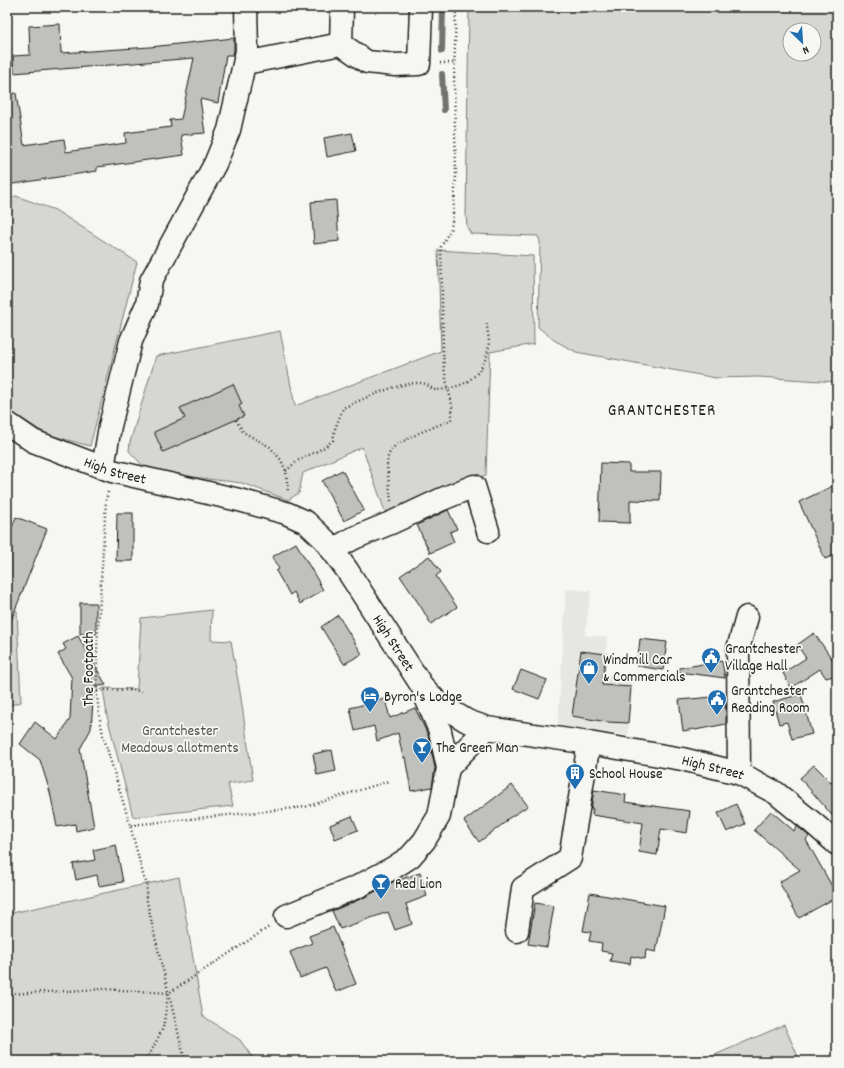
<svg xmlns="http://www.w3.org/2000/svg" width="844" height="1068" font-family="Dekko,sans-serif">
<rect width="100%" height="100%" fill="#f6f6f2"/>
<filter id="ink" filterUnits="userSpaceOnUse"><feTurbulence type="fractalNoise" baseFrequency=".025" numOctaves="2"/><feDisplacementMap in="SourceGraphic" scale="8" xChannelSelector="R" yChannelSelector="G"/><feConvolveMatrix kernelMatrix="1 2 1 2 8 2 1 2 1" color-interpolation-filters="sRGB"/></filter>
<g filter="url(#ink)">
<!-- built -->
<polygon fill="#e6e6e2" points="566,589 591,591 585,635 607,637 604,674 632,676 628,735 558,727"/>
<!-- green -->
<g fill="#d6d6d2" stroke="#797977" fill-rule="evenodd">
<path d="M469 7H837V382L758 377 716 378 576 352 554 340 538 327 540 241 538 236 471 234 467 227 466 214ZM790 30H814V54H790Z"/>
<polygon points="16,196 55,210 137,262 90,446 46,434 7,409 7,198"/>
<polygon points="438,250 533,256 534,344 490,352 486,475 387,517 362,447 303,473 299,493 288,500 242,483 149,472 129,451 130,442 156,356 280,331 295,406 441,351"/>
<polygon points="7,608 17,611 21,702 7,706"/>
<polygon points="212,610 211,640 231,641 240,692 253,780 228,784 233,806 133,817 107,716 103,688 137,689 141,618"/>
<polygon points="179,877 203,1016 240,1040 255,1061 7,1061 7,914"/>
<polygon points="784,1025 800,1061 701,1061"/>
</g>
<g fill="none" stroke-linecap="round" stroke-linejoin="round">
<!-- stream -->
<g stroke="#727271" stroke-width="6">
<polyline points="442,51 443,7"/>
<polyline points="442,74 444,110"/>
</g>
</g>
<!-- building -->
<g fill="#c0c0bd" stroke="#1c1c1c">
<polygon points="60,24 61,53 150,47 234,38 234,50 233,55 226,55 218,103 200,99 205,133 181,135 184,155 97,167 97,171 7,185 7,94 16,93 24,145 64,139 66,152 126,143 125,133 171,127 170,120 181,119 194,58 14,73 13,56 30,55 29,26"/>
<polygon points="352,133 356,151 327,157 324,138"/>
<polygon points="336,200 339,241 314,244 311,202"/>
<polygon points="233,384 242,404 239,406 244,416 163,452 154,432 185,418 180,408"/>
<polygon points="601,463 629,464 629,472 661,472 660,501 630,500 630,523 599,522"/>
<polygon points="342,470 364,510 344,521 322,481"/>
<polygon points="837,484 837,554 825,559 799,502"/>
<polygon points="448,510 457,529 450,532 454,542 430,553 417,525"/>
<polygon points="117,513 133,513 133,561 116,561"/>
<polygon points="16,517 47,529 8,628 7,627 7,540"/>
<polygon points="296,543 317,579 323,590 300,604 294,592 290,595 276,571 279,569 272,557"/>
<polygon points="429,556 441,572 436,576 457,607 431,624 421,607 400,576"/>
<rect x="80" y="603" width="16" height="31"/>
<polygon points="338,615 362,654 344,664 321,627"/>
<polygon points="814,633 837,666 837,675 826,678 820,669 791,688 783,673 806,658 797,645"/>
<polygon points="78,636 106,685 94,687 91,729 80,749 94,827 76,831 75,824 57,827 50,792 40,760 20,744 35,722 57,739 70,719 72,678 58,654 66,649 63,644"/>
<polygon points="640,639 667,642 663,670 637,666"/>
<polygon points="581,651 606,654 602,685 631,687 628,723 607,722 572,716"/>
<polygon points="722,661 725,678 679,672 679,668"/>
<polygon points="521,670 547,680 539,699 513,689"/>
<polygon points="801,694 812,734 792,739 787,722 779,724 773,702"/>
<polygon points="724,696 726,711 726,724 695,730 694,729 683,731 679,700"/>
<polygon points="385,699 390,718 415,708 428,735 435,768 432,787 411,791 405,757 403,758 398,733 377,741 374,726 355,731 350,708"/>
<polygon points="332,750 336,771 317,775 313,754"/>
<polygon points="814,765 837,788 837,821 800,778"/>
<polygon points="512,785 528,806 506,820 507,821 479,842 464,821"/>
<polygon points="594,790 626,795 625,802 690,811 687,833 661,829 657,855 639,852 643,823 592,815 593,809 591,809"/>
<polygon points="736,804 745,824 727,832 718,813"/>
<polygon points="771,811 794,831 797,826 809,836 806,840 837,895 837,897 799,918 779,882 800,870 754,830"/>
<polygon points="352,816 358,830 335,839 330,825"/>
<polygon points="116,845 123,882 99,886 97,875 76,880 73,864 95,860 93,850"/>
<polygon points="420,873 427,896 406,904 412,924 395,930 388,912 340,929 332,911 363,898 395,881"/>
<polygon points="590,893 665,906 656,952 646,950 645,959 631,956 630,964 610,961 612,953 601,951 602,943 589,941 591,932 583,931"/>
<polygon points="535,903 554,906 547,947 528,944"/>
<polygon points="333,927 356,984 336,992 326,968 300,978 290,952 312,943 309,936"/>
</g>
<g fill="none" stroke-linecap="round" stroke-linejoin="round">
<defs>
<g id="minor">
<polyline points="341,44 367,62 395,65 419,64 421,7"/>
<polyline points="245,63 341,44 342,7"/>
<path id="s1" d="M7 423 33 441 112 471 239 500 286 513 306 522 325 540 347 570 422 686 439 704 467 721 487 728 589 743 682 759 739 773 776 793 813 823 837 844"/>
<polyline points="103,468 110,426 131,341 147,304 151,281 215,164 229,130 247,51 246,7"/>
<polyline points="332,550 354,538 393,522 440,500 474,486 488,531"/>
<polyline points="448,768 462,753 487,728"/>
<polyline points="739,773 738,649 747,617"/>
<polyline points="286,916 357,887 393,868 410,857 424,841 439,816 448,768 440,731 424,693"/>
<polyline points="517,931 523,888 570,858 589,743"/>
</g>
</defs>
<!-- minor casing -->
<use href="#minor" stroke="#1c1c1c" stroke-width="25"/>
<!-- path -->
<g stroke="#1c1c1c" stroke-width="2.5" stroke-dasharray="1 3" stroke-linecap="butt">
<polyline points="440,63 455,63"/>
<polyline points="236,420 243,432 270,447 281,460 286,471 288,492"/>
<path d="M286 471 297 461 325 447 333 440 335 429 343 408C365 398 399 382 422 383 427 384 429 387 433 389 437 391 443 389 448 389L444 368 443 349 441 247 451 228 453 215 456 175 454 80 456 7"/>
<polyline points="108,492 106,500 97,647 97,695 99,714 103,735 130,825 144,878 147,884 146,897 155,937 185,1061"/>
<path d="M391 501 387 467 388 456 391 450 396 445 419 433 451 420C454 409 451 399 448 389 453 387 458 386 463 384 479 376 488 360 489 343 489 337 487 330 487 324"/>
<polyline points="97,691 103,690 131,690 140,691 143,693"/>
<polyline points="131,825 305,807 389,781"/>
<polyline points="7,994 105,989 169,993 269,927"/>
<polyline points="143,1061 150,1054 163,1028 168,996"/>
</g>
<!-- minor -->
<use href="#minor" stroke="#f6f6f2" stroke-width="22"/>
</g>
</g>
<!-- icons -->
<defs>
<symbol id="civic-pin" viewBox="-11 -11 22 30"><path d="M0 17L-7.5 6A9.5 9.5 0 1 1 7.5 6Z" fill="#1f6fb2" stroke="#f6f6f2"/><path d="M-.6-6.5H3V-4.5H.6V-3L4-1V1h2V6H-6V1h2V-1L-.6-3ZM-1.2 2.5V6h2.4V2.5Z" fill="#fff"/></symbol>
<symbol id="shop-pin" viewBox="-11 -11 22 30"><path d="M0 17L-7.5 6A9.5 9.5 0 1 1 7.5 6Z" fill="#1f6fb2" stroke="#f6f6f2"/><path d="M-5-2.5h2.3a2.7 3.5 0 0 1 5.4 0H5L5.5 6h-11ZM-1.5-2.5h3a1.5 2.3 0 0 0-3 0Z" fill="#fff"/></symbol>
<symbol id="hotel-pin" viewBox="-11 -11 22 30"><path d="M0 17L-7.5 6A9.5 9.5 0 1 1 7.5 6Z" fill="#1f6fb2" stroke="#f6f6f2"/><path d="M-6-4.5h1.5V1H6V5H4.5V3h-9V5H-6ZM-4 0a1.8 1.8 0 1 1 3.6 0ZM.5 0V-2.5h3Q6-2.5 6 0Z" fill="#fff"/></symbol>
<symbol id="bar-pin" viewBox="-11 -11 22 30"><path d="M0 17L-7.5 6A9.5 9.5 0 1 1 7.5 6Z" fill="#1f6fb2" stroke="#f6f6f2"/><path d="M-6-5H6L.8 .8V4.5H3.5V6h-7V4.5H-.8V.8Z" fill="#fff"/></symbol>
<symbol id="building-pin" viewBox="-11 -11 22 30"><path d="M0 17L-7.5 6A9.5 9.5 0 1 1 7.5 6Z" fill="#1f6fb2" stroke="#f6f6f2"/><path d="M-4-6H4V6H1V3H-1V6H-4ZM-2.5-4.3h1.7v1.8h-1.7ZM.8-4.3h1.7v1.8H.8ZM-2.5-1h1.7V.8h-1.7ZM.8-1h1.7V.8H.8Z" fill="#fff"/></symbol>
</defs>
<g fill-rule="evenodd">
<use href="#civic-pin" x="700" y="646" width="22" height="30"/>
<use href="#shop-pin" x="578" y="657" width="22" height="30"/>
<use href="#hotel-pin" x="359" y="685" width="22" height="30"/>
<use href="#civic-pin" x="706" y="688" width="22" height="30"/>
<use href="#bar-pin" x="411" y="736" width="22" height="30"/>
<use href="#building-pin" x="564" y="762" width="22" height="30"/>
<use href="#bar-pin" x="370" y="872" width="22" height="30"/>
</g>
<g text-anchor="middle" stroke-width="3.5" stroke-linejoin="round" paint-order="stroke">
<!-- street labels -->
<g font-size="15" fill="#1c1c1c" stroke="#f6f6f2">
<text dy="5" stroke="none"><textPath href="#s1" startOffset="119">High Street</textPath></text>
<text dy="5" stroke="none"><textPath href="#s1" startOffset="467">High Street</textPath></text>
<text transform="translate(88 669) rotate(-90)" y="5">The Footpath</text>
<text dy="5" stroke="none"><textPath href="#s1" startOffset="827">High Street</textPath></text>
</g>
<!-- poi labels -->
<g font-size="15" fill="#1c1c1c" stroke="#f6f6f2" text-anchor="start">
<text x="725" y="653">Grantchester<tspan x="725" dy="17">Village Hall</tspan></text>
<text x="603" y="664">Windmill Car<tspan x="603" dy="17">&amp; Commercials</tspan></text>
<text x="731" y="695">Grantchester<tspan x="731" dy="17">Reading Room</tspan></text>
<text x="384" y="701">Byron's Lodge</text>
<text x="436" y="752">The Green Man</text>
<text x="589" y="778">School House</text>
<text x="395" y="888">Red Lion</text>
</g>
<!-- park labels -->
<g font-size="15" fill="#545453" stroke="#f6f6f2">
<text x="180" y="735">Grantchester<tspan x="180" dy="17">Meadows allotments</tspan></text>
</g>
<!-- quarter labels -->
<g font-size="17" letter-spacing="1" fill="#1c1c1c" stroke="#f6f6f2">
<text x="662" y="415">GRANTCHESTER</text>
</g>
</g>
<!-- margin -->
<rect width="844" height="1068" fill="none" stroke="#f6f6f2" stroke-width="24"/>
<rect x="12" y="12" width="820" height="1044" fill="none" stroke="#1c1c1c" stroke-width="1.5" filter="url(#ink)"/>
<!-- north arrow -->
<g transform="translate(802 42) rotate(155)"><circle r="19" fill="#f6f6f2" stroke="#9f9f9c"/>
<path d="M0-3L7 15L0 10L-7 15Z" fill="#1f6fb2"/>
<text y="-6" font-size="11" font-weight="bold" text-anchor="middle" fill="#1c1c1c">N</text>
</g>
</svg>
